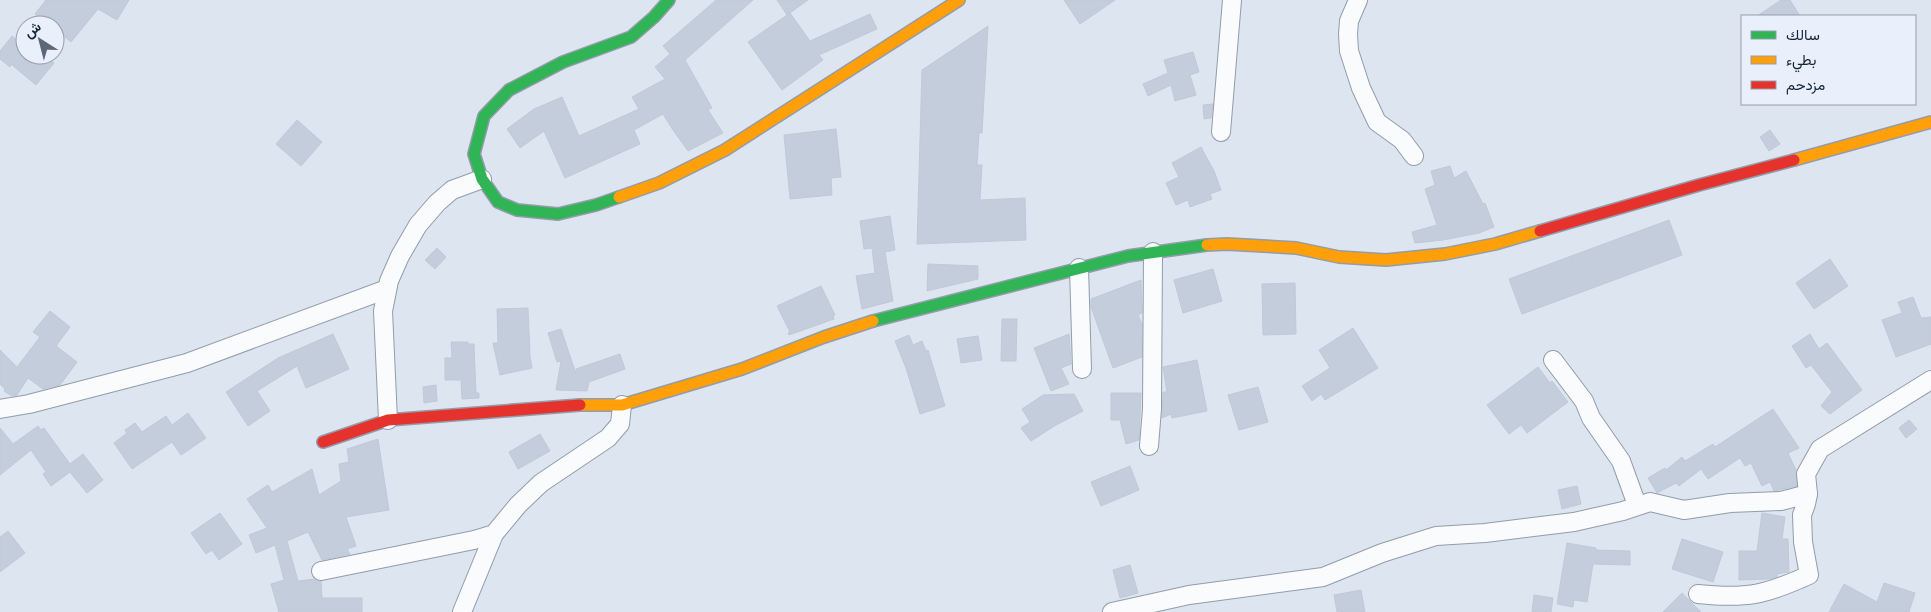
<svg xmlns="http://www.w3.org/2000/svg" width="1931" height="612" font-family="'Roboto Condensed',Vazirmatn,sans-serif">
<rect width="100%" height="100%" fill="#dde5f1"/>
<!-- building -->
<g fill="#c3cddc" stroke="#bfc9d8">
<polygon points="46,0 129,0 117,20 98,9 71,42 55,29 55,25 50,25 35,14"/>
<polygon points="716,0 753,0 685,60 712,108 708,110 723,133 717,136 688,151 673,130 663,114 634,130 640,144 565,178 544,131 520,148 507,129 534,109 562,97 579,136 639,109 632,97 665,79 655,67 670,54 663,46"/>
<polygon points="777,0 808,0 787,15"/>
<polygon points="1064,0 1115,0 1080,24"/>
<polygon points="1781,0 1790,0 1800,16 1757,16"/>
<polygon points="790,13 810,41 870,14 877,29 819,55 823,60 782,90 748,42"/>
<polygon points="988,26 982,133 979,133 977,165 982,165 980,200 1025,198 1026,240 917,244 922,70"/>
<polygon points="12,36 25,47 25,55 45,55 54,63 36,85 11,64 10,67 0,59 0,51"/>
<polygon points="1193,52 1199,72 1190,75 1196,95 1175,101 1171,85 1148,96 1143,84 1168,73 1164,60"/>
<polygon points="1213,104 1211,118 1204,119 1203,105"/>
<polygon points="297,120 322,142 301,166 276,144"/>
<polygon points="836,129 841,177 831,178 832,195 790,199 784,135"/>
<polygon points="1770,130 1780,144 1769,151 1760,137"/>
<polygon points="1201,147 1214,171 1221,190 1210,194 1212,199 1190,207 1188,200 1176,205 1166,183 1179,177 1172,163"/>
<polygon points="1450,166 1454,178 1466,171 1483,204 1485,203 1494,227 1479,233 1443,240 1415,243 1412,232 1437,225 1425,189 1435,185 1431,171"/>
<polygon points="890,216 895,250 885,252 893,301 862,309 856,276 875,273 872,248 864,249 860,221"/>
<polygon points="1669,220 1682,255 1522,314 1509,279"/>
<polygon points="437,248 446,257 435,269 425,260"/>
<polygon points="1830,259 1848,286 1814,309 1796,283"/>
<polygon points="928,264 978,266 978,279 927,291"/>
<polygon points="1213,269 1222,301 1183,313 1174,280"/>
<polygon points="1141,280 1142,313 1138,315 1142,324 1142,357 1113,368 1091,307 1091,299"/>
<polygon points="1295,283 1296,334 1263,335 1262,284"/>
<polygon points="821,286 835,315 833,316 834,319 789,335 788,333 790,332 777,306"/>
<polygon points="1913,297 1921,318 1931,317 1931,344 1896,357 1882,320 1902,313 1898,302"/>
<polygon points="528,308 530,357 532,368 500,375 493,343 498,343 497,309"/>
<polygon points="50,311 70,327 56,346 77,362 60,385 43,389 28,378 17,395 12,396 4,391 5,389 0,384 0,350 17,367 40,337 33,332"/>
<polygon points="1002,319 1017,319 1016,361 1001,361"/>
<polygon points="1353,328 1378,368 1325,400 1321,394 1312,401 1302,386 1330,368 1319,350"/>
<polygon points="561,329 576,374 576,369 620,354 625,369 589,382 587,391 556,390 561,361 557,362 548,333"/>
<polygon points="333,334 349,369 306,388 297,366 257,391 270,411 248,426 226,392 278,358"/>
<polygon points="1069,334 1071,364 1061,368 1069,384 1051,391 1034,348"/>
<polygon points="1810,334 1819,349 1827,343 1862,390 1830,414 1821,406 1832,392 1811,365 1806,368 1792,346"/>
<polygon points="909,335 913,345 922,341 926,351 928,350 945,406 920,414 906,368 895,341"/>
<polygon points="978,336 982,360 961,363 957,339"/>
<polygon points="451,342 468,342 468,344 474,344 476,393 479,393 479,398 462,399 461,380 445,380 445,358 452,358"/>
<polygon points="1197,360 1207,411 1172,418 1171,414 1162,418 1163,392 1167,392 1163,367"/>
<polygon points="1538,367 1550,383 1552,381 1568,402 1527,433 1521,425 1509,434 1487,405"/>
<polygon points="436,385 437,401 424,403 423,387"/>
<polygon points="1258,387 1268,422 1239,430 1228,395"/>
<polygon points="1111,393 1141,393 1139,440 1126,444 1120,420 1111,420"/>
<polygon points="1074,394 1083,411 1056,425 1031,441 1021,428 1030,422 1022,409 1043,395"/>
<polygon points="1773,409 1799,448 1788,453 1796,470 1797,486 1774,491 1770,482 1762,486 1751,463 1745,466 1740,458 1708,479 1701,469 1679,486 1676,483 1657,493 1648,478 1665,468 1666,470 1682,457 1685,461 1713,444 1715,447"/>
<polygon points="188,413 206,438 181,455 172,442 132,469 114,443 127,433 125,430 135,423 142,432 166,416 172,425"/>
<polygon points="1909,420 1917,429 1906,438 1899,428"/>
<polygon points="38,426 41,430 44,428 70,464 83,454 103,480 87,493 70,472 51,486 43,474 46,472 31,450 0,475 0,428 13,444"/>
<polygon points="540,434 550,451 518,469 509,452"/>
<polygon points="378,439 389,510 346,517 356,546 347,549 350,554 322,560 308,532 287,541 298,581 315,579 321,581 322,598 362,598 362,612 279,612 271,584 284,580 275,545 256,553 249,535 267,528 247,499 268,485 272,492 312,469 319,495 341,481 339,464 349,462 347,449"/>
<polygon points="1130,466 1139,490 1101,506 1091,482"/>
<polygon points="1577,486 1581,504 1562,509 1558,490"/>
<polygon points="220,513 242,544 219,560 212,550 206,554 191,533"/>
<polygon points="1762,513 1785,517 1782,539 1788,539 1789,572 1777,574 1777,577 1769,579 1739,580 1739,551 1757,551"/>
<polygon points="8,531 25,553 0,572 0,537"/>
<polygon points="1682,539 1723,552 1713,582 1672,569"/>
<polygon points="1567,543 1596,548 1596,550 1630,551 1630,565 1593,564 1587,602 1574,600 1573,607 1557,604"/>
<polygon points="1130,565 1138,593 1120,598 1113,570"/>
<polygon points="1884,583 1915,593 1909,612 1829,612 1844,584 1877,602"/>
<polygon points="1361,590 1365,612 1337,612 1334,595"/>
<polygon points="1682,593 1701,612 1663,612"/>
<polygon points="1534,595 1553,598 1551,612 1532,612"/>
</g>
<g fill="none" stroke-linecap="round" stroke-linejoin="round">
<defs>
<g id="street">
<polyline points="1358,0 1349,21 1348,34 1349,51 1361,88 1377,122 1402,140 1414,156"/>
<polyline points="1221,132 1232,0"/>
<polyline points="1079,268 1082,369"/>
<polyline points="1553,360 1584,401 1591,418 1621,461 1637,505"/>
<polyline points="0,409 29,404 187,363 387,289"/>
<polyline points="388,420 383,311 389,281 400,256 418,225 437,203 452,190 482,179"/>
<polyline points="1149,446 1152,409 1153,252"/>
<polyline points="321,571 474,540 494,534 518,505 541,483 608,438 620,424 622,405"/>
<path d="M1698 594C1747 599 1765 595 1809 575L1803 542 1802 515 1806 504 1808 494 1806 474 1820 449 1931 380"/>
<polyline points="462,612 494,534"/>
<polyline points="1112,612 1189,595 1323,577 1382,553 1436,536 1485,533 1574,522 1623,511 1650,502 1684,510 1730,503 1781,501 1808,494"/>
</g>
<g id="fast">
<polyline points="619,197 596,205 558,214 517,210 498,202 482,179 474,154 484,116 509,90 563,62 631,37 654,17 669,0"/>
<polyline points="873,321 1128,256 1207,245"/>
</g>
<g id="slow">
<polyline points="1794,160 1931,122"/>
<polyline points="619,197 659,183 725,150 959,0"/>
<polyline points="1207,245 1227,244 1296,248 1339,257 1386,260 1445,254 1495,244 1540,231"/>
<polyline points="580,405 622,405 742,369 824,337 873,321"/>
</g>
<g id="jam">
<polyline points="1540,231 1699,185 1794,160"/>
<polyline points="323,442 388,420 580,405"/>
</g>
</defs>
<!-- street casing -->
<use href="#street" stroke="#929caa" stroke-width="20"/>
<!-- fast casing -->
<use href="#fast" stroke="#929caa" stroke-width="14"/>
<!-- slow casing -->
<use href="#slow" stroke="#929caa" stroke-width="14"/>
<!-- jam casing -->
<use href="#jam" stroke="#929caa" stroke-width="14"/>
<!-- street -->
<use href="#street" stroke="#fafbfd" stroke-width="18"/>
<!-- fast -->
<use href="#fast" stroke="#30b455" stroke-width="11"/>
<!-- slow -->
<use href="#slow" stroke="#ff9f0a" stroke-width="11"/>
<!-- jam -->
<use href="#jam" stroke="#e5322d" stroke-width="11"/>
</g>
<!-- legend -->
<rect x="1741" y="15" width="175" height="90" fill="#e9f0fb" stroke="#959ead"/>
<rect x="1751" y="31" width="25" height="8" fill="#30b455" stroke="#959ead"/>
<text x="1786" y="40" font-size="15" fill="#162437">سالك</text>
<rect x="1751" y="56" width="25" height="8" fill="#ff9f0a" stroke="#959ead"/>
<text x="1786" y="65" font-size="15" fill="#162437">بطيء</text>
<rect x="1751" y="81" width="25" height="8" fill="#e5322d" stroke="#959ead"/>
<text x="1786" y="90" font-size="15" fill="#162437">مزدحم</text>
<!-- north arrow -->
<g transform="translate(40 40) rotate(324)"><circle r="24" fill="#e9f0fb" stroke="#959ead"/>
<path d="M0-4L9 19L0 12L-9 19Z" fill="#5c6878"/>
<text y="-8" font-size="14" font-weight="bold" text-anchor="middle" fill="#162437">ش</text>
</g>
</svg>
